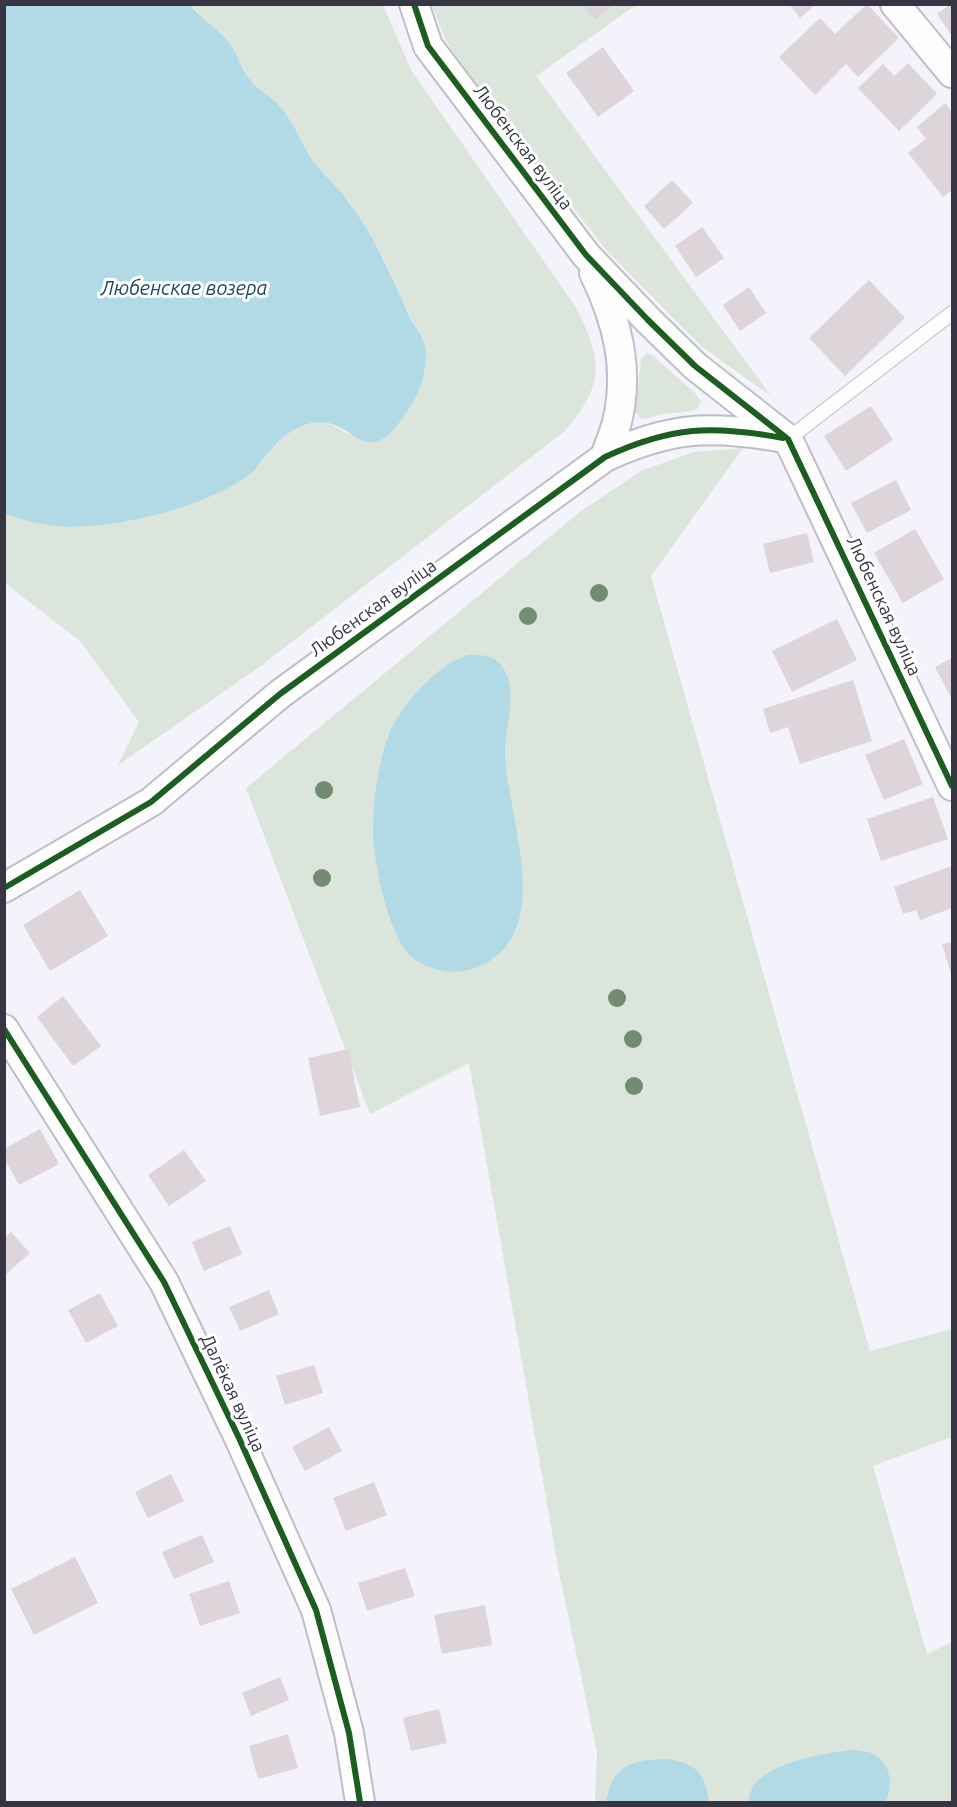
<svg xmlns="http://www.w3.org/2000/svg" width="957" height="1807" font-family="Ubuntu,sans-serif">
<rect width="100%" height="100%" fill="#f4f2fa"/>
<!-- green -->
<g fill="#dbe5db">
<path d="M190 5H383L411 70 577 309C603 363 604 385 565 431L262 665 118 765 139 722 80 641 5 583 4 514C70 534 137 525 200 499 212 494 226 489 237 482 245 476 255 469 262 462 275 446 286 430 306 425 328 419 332 426 349 434 356 437 380 433 390 433L410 408 419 389 425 354 422 338 410 317 385 261 349 201 315 163 280 106 252 83 226 38Z"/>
<polygon points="432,5 636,5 536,76 771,396 702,347 607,251 456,58 444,36"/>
<polygon points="647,353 652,355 695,393 700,401 698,408 692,411 662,414 645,419 640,418 634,410 638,391 641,359"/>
<polygon points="743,448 651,576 870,1351 952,1329 952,1437 873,1466 927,1654 952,1642 952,1802 595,1802 597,1752 559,1572 469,1063 370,1114 246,788 581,511 641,471 694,452"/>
</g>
<!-- water -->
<g fill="#b2dae6">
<path d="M5 4 190 5C201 18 216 27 227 40 237 53 241 68 251 81 260 92 274 98 282 109 295 125 302 145 314 162 325 176 338 187 348 201 375 237 392 277 410 318 415 327 423 336 425 347 429 379 412 410 391 432 369 454 357 435 337 426 312 415 286 431 271 450 263 458 258 468 249 475 204 508 110 531 55 526 37 524 21 519 5 514Z"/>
<path d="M467 655C479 655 493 654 501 665 521 690 503 728 505 758 509 820 554 927 484 964 466 974 445 974 427 966 420 963 409 957 405 950 387 924 374 865 373 833 373 801 378 764 389 734 398 712 423 682 443 668 450 662 459 659 467 655Z"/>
<path d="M852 1750C858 1751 866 1751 871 1753 891 1761 894 1785 885 1802H749C748 1763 824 1754 852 1750Z"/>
<path d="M666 1759C696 1763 705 1773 709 1802H606C612 1765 632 1760 666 1759Z"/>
</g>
<!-- building -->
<g fill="#ded5db">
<polygon points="583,4 614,4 595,20"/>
<polygon points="789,4 816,4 800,18"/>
<polygon points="867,4 899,38 858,77 846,64 815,95 779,57 820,18 835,34"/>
<polygon points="951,4 952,4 952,36 937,14"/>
<polygon points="603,47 634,91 598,117 566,73"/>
<polygon points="908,63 937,94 899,131 858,88 883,64 894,76"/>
<polygon points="945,103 952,112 952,190 943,197 908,153 926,139 917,127"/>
<polygon points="672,180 693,203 664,229 644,206"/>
<polygon points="702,227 724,258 696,277 675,246"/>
<polygon points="869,280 905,318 845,376 809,338"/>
<polygon points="749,287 766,313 740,331 723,305"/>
<polygon points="871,406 893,440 846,471 824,436"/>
<polygon points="896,480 911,510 867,533 851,503"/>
<polygon points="915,529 944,579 903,603 874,553"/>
<polygon points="807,533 814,562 770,573 763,544"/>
<polygon points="837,619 857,660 792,692 772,651"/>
<polygon points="952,658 952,695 950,696 935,667"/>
<polygon points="853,680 872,741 800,764 788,727 770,733 763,709"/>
<polygon points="904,739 923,784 884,800 865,755"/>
<polygon points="933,797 948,839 881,861 867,819"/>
<polygon points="952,866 952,908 920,920 916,910 903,914 894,887"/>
<polygon points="80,890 108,936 50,971 23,925"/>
<polygon points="952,942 952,978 942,944"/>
<polygon points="63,996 101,1046 73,1066 37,1017"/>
<polygon points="348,1049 360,1107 320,1116 308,1058"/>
<polygon points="40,1129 59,1164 19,1185 4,1158 4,1149"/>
<polygon points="184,1150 206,1181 169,1206 148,1175"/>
<polygon points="230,1226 242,1254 204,1271 192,1242"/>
<polygon points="11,1232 30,1253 4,1276 4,1238"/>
<polygon points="269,1290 279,1314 240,1331 229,1307"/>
<polygon points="100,1293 118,1326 86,1343 68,1310"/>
<polygon points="314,1365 323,1393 285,1405 276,1376"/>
<polygon points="329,1427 342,1451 305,1471 292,1447"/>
<polygon points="171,1474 184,1501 148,1518 135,1492"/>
<polygon points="374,1482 387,1515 346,1531 333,1498"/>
<polygon points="202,1535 214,1562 174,1579 162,1552"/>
<polygon points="75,1557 98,1603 34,1635 11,1589"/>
<polygon points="405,1568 415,1596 367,1611 358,1583"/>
<polygon points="229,1581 240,1613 200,1626 189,1594"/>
<polygon points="485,1605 492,1645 442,1654 434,1615"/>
<polygon points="280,1677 289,1700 251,1716 242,1693"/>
<polygon points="439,1709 447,1743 411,1751 403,1718"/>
<polygon points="288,1734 298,1768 258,1779 249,1746"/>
</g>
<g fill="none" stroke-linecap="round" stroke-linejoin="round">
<defs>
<polyline id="lane" points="788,439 952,313"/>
<g id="street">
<polyline points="414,4 428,46 586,255 648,320 695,366 788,439 952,786"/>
<polyline points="895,4 952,73"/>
<path d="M594 273C617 320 630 369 617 422 614 434 609 445 605 457"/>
<path d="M4 888 151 802 280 694 605 457C672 426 712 425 784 438"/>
<polyline points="4,1029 164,1282 239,1438 316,1610 349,1733 360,1802"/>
</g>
</defs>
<!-- lane casing -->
<use href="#lane" stroke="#bfbec7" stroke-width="16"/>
<!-- street casing -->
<use href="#street" stroke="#bfbec7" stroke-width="32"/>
<!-- lane -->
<use href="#lane" stroke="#fdfdfe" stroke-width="14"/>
<!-- street -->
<use href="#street" stroke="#fdfdfe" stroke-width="28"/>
<defs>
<g id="cycleway">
<polyline points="414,4 428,46 586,255 648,320 695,366 788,439 952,786"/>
<path d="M4 888 151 802 280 694 605 457C672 426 712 425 783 438"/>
<polyline points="4,1029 164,1282 239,1438 316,1610 349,1733 360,1802"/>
</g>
</defs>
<!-- cycleway casing -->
<use href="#cycleway" stroke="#fff" stroke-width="10"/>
<!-- cycleway -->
<use href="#cycleway" stroke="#1b5e20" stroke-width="6"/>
</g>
<!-- trees -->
<g fill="#728b72">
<circle cx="599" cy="593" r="9"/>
<circle cx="528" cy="616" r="9"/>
<circle cx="324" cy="790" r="9"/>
<circle cx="322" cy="878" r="9"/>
<circle cx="617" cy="998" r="9"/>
<circle cx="633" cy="1039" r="9"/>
<circle cx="634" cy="1086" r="9"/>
</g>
<g text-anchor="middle" stroke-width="6" stroke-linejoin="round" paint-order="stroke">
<!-- street labels -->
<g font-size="18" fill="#373543" stroke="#fff">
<text transform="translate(523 147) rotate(53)" y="6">Любенская вуліца</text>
<text transform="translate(884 606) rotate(65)" y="6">Любенская вуліца</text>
<text transform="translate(373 608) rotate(-36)" y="6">Любенская вуліца</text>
<text transform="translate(233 1393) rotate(65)" y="6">Далёкая вуліца</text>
</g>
<!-- water labels -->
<g font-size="20" font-style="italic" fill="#1a4d57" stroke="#fff">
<text x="184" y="295">Любенскае возера</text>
</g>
</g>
<!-- border -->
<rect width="957" height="1807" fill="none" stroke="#373543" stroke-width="12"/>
</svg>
